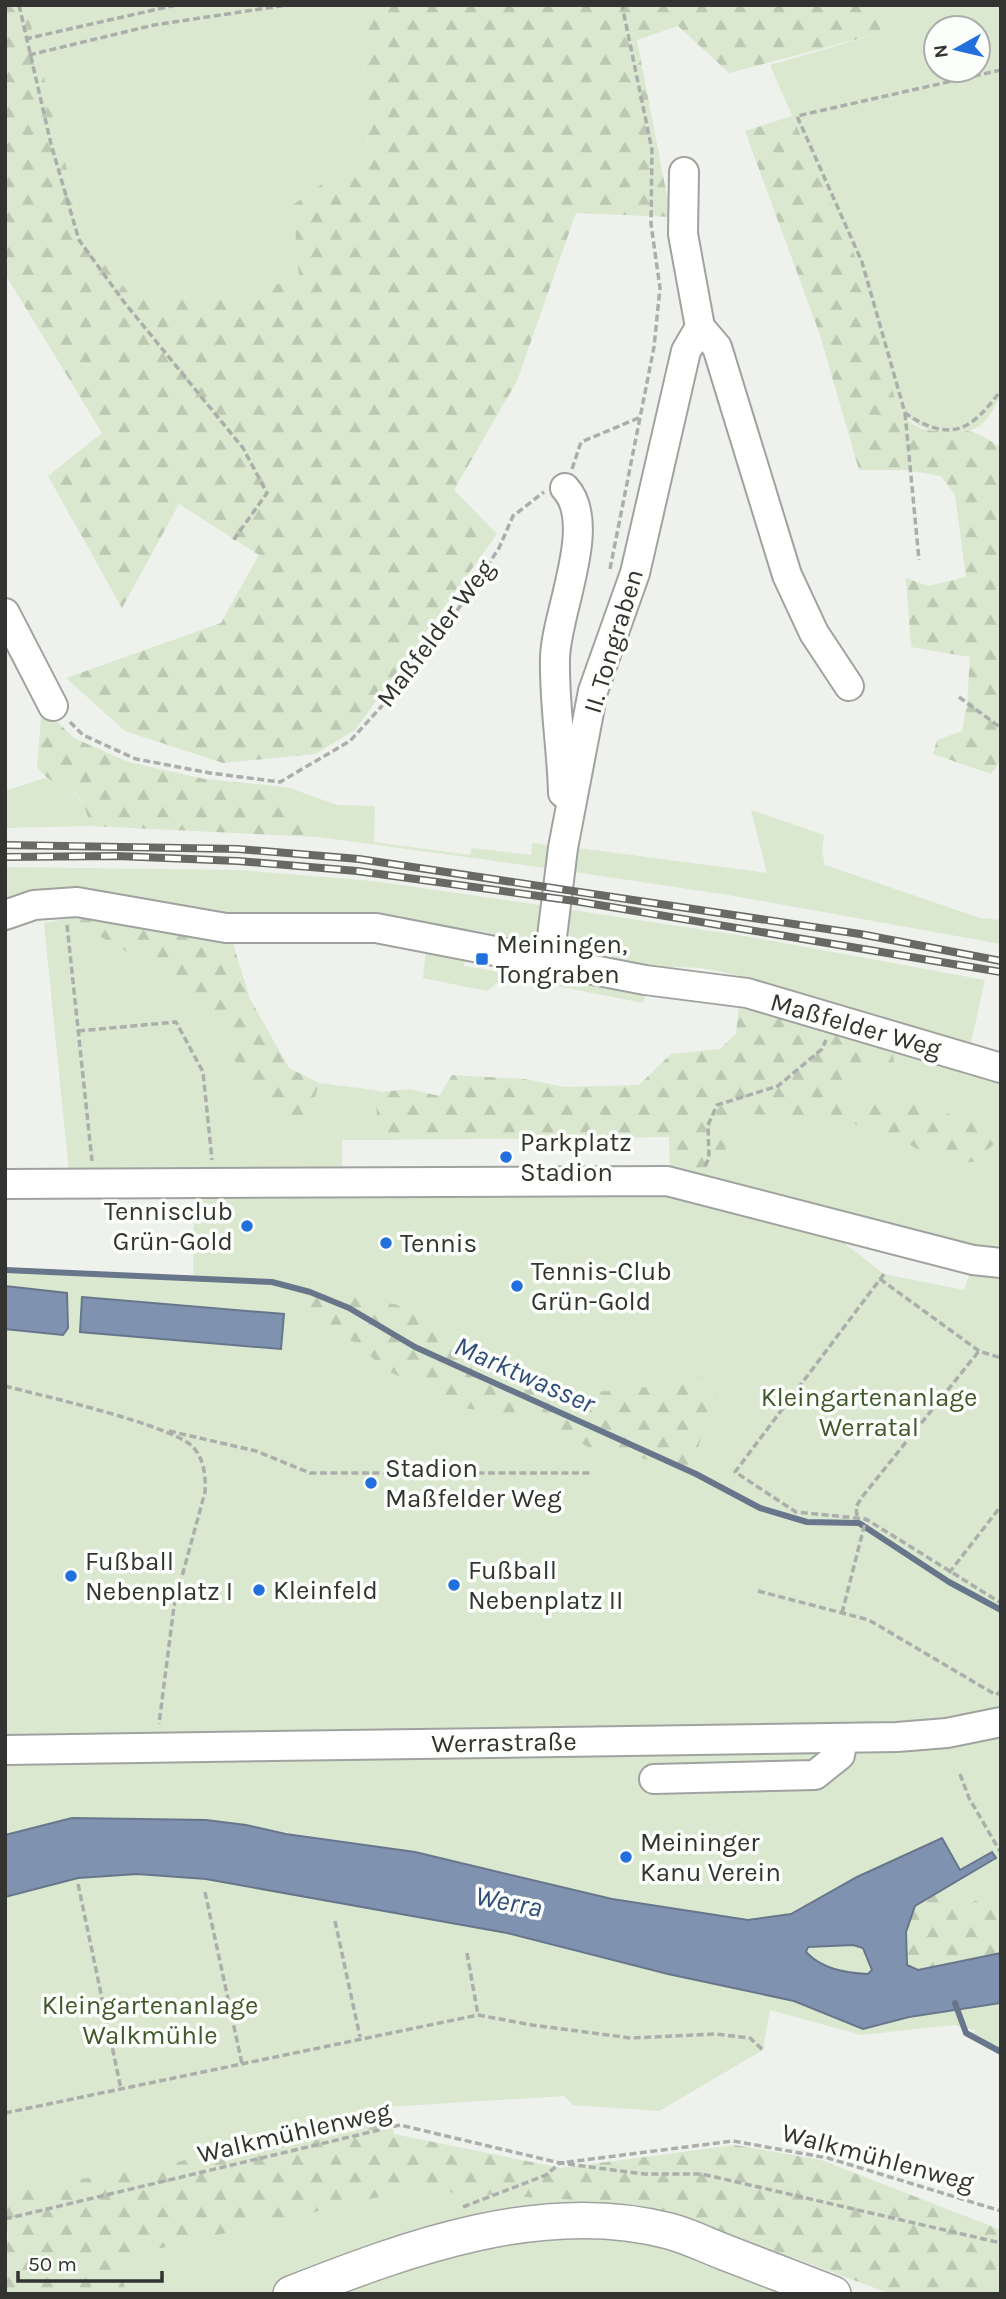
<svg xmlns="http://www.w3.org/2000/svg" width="1006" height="2299" font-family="Karla,sans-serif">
<defs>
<pattern id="forest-firs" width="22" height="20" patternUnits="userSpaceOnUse" patternTransform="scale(1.75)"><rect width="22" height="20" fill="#d9e8cf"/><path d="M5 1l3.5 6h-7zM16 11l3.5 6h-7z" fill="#bbc8b2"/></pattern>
</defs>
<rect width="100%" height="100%" fill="#eff1ed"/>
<!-- green -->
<g fill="#d9e8cf" fill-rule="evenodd">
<polygon points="26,5 362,5 368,152 293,205 299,278 221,299 132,297 83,234"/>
<path d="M875 5H1001V396C996 403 992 413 986 420 960 447 912 432 896 403L855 259 770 65 881 33ZM936 28H978V70H936Z"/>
<path d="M45 778C72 787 84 797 90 826L5 828V791Z"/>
<polygon points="267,785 290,788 337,805 375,806 374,842 470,855 472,848 531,855 532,843 555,846 553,869 319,837 315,827 283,807"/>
<polygon points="751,810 824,835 822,851 825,865 980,918 1001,920 1001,944 728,895 568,871 571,853 578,848 767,873"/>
<path d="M5 867 238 870 373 881 547 906C541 930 534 946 507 943V936L468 929 466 934 277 917 5 903Z"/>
<path d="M565 909 751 937 985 980 971 1043C885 1019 801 989 713 970 672 962 625 975 586 954 569 945 564 928 565 909Z"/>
<path d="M66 919C131 952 230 1002 240 1082L313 1105 319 1083 374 1090 377 1115 375 1140H342V1178L69 1172 44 923Z"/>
<polygon points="426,950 465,958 464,966 494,971 497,965 646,994 643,1003 506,976 487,991 423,978"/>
<polygon points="739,1004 893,1053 1001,1082 1001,1258 675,1178 754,1050"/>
<path d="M685 1192 822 1226 884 1274 964 1290 972 1267 1001 1269V2036L953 2025 861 2035 770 2010 763 2050 659 2111 573 2105 564 2096 386 2107 162 2166 5 2191V1897L78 1878 137 1874 206 1879 507 1933 596 1957 769 1996 612 1899 415 1852 205 1820 72 1818 5 1835V1329L63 1335 68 1328 67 1293 5 1286V1270L193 1280 194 1195ZM82 1297 283 1314 281 1348 80 1332Z"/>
<polygon points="409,2190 592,2201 669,2211 794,2255 780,2294 126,2294 119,2258"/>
</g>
<!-- forest -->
<g fill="url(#forest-firs)">
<polygon points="5,5 26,5 83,234 132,297 221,299 299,278 293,205 368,151 362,5 875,5 881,33 729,73 678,26 637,40 671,217 576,213 517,381 454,490 497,534 355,730 315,754 223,763 125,731 66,678 221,623 259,555 179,504 122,608 48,476 102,433 5,274"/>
<path d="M792 116 856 259 896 403C915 438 933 430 966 431 977 431 991 442 1001 447V760L991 774 933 754 937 740 962 731 967 705 970 657 911 647 906 578 928 586 966 577 955 495 941 476 905 470H859L820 335 745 131Z"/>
<path d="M42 707 74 738 128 762 205 779 267 785 283 807 315 827 319 837 90 826C80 775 58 796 37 767Z"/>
<path d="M93 913 232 940 250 999 289 1068 319 1083 313 1105 299 1121 283 1118 240 1082C230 1002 131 952 66 919L68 915Z"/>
<polygon points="739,1004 893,1053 894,1063 854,1071 840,1095 865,1102 908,1099 981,1126 998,1140 975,1162 943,1163 892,1135 837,1119 750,1114 729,1117 724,1164 694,1175 670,1175 669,1137 375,1140 377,1115 374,1090 382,1092 410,1089 439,1096 452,1075 525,1079 564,1087 639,1085 671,1054 720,1049 736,1034"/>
<path d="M308 1286 440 1314 449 1341C498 1371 554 1394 612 1391 641 1389 670 1382 698 1377L711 1379 716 1393 693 1463 681 1468 633 1456 593 1450 537 1417 463 1408 382 1368 360 1345 333 1332 318 1313 298 1296 301 1288Z"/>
<path d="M1001 1886V1953L918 1970 907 1965C903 1922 907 1911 942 1888L957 1911Z"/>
<polygon points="991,2025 1001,2033 1001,2056 971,2033"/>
<polygon points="386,2107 394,2134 561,2168 735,2145 821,2160 1001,2230 1001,2294 891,2294 669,2211 592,2201 409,2190 119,2258 126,2294 5,2294 5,2241 8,2240 5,2191 162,2166"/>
</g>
<!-- water -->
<g fill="#7f93b1" stroke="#68768b" stroke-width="2" fill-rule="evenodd">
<polygon points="5,1286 67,1293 68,1328 63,1335 5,1329"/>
<polygon points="82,1297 284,1314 281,1349 80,1332"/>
<path d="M72 1818 206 1820 246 1825 286 1834 415 1852 612 1899 748 1920 791 1914 857 1877 942 1838 960 1870 992 1852 996 1858 915 1906 906 1932 907 1965 918 1970 1001 1953V2003L909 2017 863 2029 794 2001 668 1974 507 1933 206 1879 137 1874 78 1878 5 1897V1835ZM853 1945 863 1948 872 1970 868 1974C845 1973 822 1969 806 1952L808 1947Z"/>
</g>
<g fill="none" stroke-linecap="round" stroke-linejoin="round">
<!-- stream -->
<g stroke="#68768b" stroke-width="6">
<polyline points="5,1270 272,1282 310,1292 349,1308 415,1347 696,1474 760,1508 807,1522 859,1523 949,1582 1001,1610"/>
<polyline points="955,2003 966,2033 1001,2052"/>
</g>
<defs>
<g id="minor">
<polyline points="700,327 717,347 787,575 814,633 849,686"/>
<polyline points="5,613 53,706"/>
<path d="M563 793C562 749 554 704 555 659 555 615 599 524 565 488"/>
<polyline points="5,915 34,905 77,902 226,928 376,928 645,980 747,993 1001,1068"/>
<polyline points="549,961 563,848 593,691 635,573 686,351 700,327 683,234 684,172"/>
<polyline points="5,1184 667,1181 973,1260 1001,1263"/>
<polyline points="5,1750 897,1737 947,1733 1001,1722"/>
<polyline points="654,1779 815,1775 840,1755 843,1738"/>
</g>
<path id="major" d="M291 2294C408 2248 543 2198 669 2231 688 2236 706 2245 724 2252 760 2266 797 2280 833 2294"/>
</defs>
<!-- minor casing -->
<use href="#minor" stroke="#a0a29f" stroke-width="32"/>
<!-- major casing -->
<use href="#major" stroke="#a0a29f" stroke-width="38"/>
<!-- path -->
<g stroke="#acaeab" stroke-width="3.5" stroke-dasharray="7 3.5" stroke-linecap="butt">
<polyline points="19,5 51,144 79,240 124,302 243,448 267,493 232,542"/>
<polyline points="25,39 176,5"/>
<polyline points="29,55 154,25 287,5"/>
<path d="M1001 70 797 116 862 262 905 413C951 444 972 430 1001 390"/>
<polyline points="905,413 919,560"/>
<polyline points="572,469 581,442 641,417"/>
<polyline points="610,569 654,347 660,288 651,224 652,150 622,5"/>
<polyline points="959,697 1001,728"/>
<polyline points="70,722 83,735 136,759 210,773 280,782 350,741 402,684 470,593 499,548 513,516 544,492"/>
<polyline points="67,925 92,1161"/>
<polyline points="78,1031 176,1022 203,1072 212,1160"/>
<polyline points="705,1166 709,1158 708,1125 717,1105 778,1086 822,1049 826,1040"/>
<polyline points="884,1274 735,1472 796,1512 866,1519 1001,1603"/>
<polyline points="880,1279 979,1351 1001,1358"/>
<path d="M5 1386C43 1396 168 1424 192 1446 204 1458 206 1476 205 1492L174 1606 159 1724"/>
<polyline points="169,1431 256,1451 310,1473 591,1473"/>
<polyline points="857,1516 856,1507 862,1497 979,1351"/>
<polyline points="949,1573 1001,1506"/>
<polyline points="758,1591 869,1620 996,1695 1001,1691"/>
<polyline points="842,1613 866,1519"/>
<polyline points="960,1774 969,1798 1001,1853"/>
<polyline points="78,1884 121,2089"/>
<polyline points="205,1892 242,2064"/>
<polyline points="335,1921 360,2037"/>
<polyline points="467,1953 478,2015"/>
<polyline points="5,2113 478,2015 532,2025 631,2038 716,2034 750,2038 763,2050"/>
<polyline points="463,2207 546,2175 560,2163 644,2174 702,2174 1001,2243"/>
<polyline points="5,2219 400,2125 560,2163 733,2141 828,2158 1001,2211"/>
</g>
<!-- minor -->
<use href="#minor" stroke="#fff" stroke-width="28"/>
<!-- major -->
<use href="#major" stroke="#fff" stroke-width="35"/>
<defs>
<g id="rail">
<polyline points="5,845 238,849 359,859 860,934 1001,961"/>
<polyline points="5,857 117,856 238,861 357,871 575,901 1001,972"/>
</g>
</defs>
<!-- rail casing -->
<use href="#rail" stroke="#686966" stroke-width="8"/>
<!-- rail -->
<use href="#rail" stroke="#fcfefb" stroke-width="5" stroke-dasharray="16" stroke-linecap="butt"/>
</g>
<!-- markers -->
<g fill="#2270db" stroke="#fcfefb" stroke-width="2.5">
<rect x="475" y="952" width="14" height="14" rx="3.5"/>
<circle cx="506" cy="1157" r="7"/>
<circle cx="247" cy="1226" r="7"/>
<circle cx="386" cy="1243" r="7"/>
<circle cx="517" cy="1286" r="7"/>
<circle cx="371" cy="1483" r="7"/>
<circle cx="71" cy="1576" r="7"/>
<circle cx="454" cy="1585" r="7"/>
<circle cx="259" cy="1590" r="7"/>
<circle cx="626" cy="1857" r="7"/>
</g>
<g text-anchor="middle" stroke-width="7" stroke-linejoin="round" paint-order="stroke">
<!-- street labels -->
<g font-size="26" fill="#333432" stroke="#fcfefb">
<text transform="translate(435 633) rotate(-53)" y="9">Maßfelder Weg</text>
<text transform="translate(613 641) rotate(-73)" y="9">II. Tongraben</text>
<text transform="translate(856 1025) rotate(16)" y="9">Maßfelder Weg</text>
<text transform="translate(504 1742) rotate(-1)" y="9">Werrastraße</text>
<text transform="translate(294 2132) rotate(-13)" y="9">Walkmühlenweg</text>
<text transform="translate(878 2157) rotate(15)" y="9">Walkmühlenweg</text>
</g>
<!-- poi labels -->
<g font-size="26" fill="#333432" stroke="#fcfefb" text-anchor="start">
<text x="496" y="953">Meiningen,<tspan x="496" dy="30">Tongraben</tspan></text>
<text x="520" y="1151">Parkplatz<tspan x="520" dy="30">Stadion</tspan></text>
<text x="233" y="1220" text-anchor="end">Tennisclub<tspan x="233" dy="30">Grün-Gold</tspan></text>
<text x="400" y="1252">Tennis</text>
<text x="531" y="1280">Tennis-Club<tspan x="531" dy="30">Grün-Gold</tspan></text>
<text x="385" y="1477">Stadion<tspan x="385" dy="30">Maßfelder Weg</tspan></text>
<text x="85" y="1570">Fußball<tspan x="85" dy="30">Nebenplatz I</tspan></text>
<text x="468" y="1579">Fußball<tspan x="468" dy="30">Nebenplatz II</tspan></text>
<text x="273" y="1599">Kleinfeld</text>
<text x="640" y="1851">Meininger<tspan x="640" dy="30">Kanu Verein</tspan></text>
</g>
<!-- park labels -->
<g font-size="26" fill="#3f5929" stroke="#fcfefb">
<text x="869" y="1406">Kleingartenanlage<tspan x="869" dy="30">Werratal</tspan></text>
<text x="150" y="2014">Kleingartenanlage<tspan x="150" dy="30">Walkmühle</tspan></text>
</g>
<!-- water labels -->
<g font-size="28" font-style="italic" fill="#2f4d78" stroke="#fcfefb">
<text transform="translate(525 1374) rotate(24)" y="10">Marktwasser</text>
<text transform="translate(509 1901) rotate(11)" y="10">Werra</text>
</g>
</g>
<!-- border -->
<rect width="1006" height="2299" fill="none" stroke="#333432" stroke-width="14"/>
<!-- north arrow -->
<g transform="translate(957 49) rotate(262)"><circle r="33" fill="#fcfefb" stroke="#acadab" stroke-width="2"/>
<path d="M0-5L12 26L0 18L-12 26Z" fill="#2270db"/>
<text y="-10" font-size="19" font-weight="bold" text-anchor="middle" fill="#333432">N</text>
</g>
<!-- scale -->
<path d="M18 2271v10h144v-10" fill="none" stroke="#333432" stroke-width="3.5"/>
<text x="28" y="2271" font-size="21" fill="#333432" stroke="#fcfefb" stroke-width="5" paint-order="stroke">50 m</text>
</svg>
